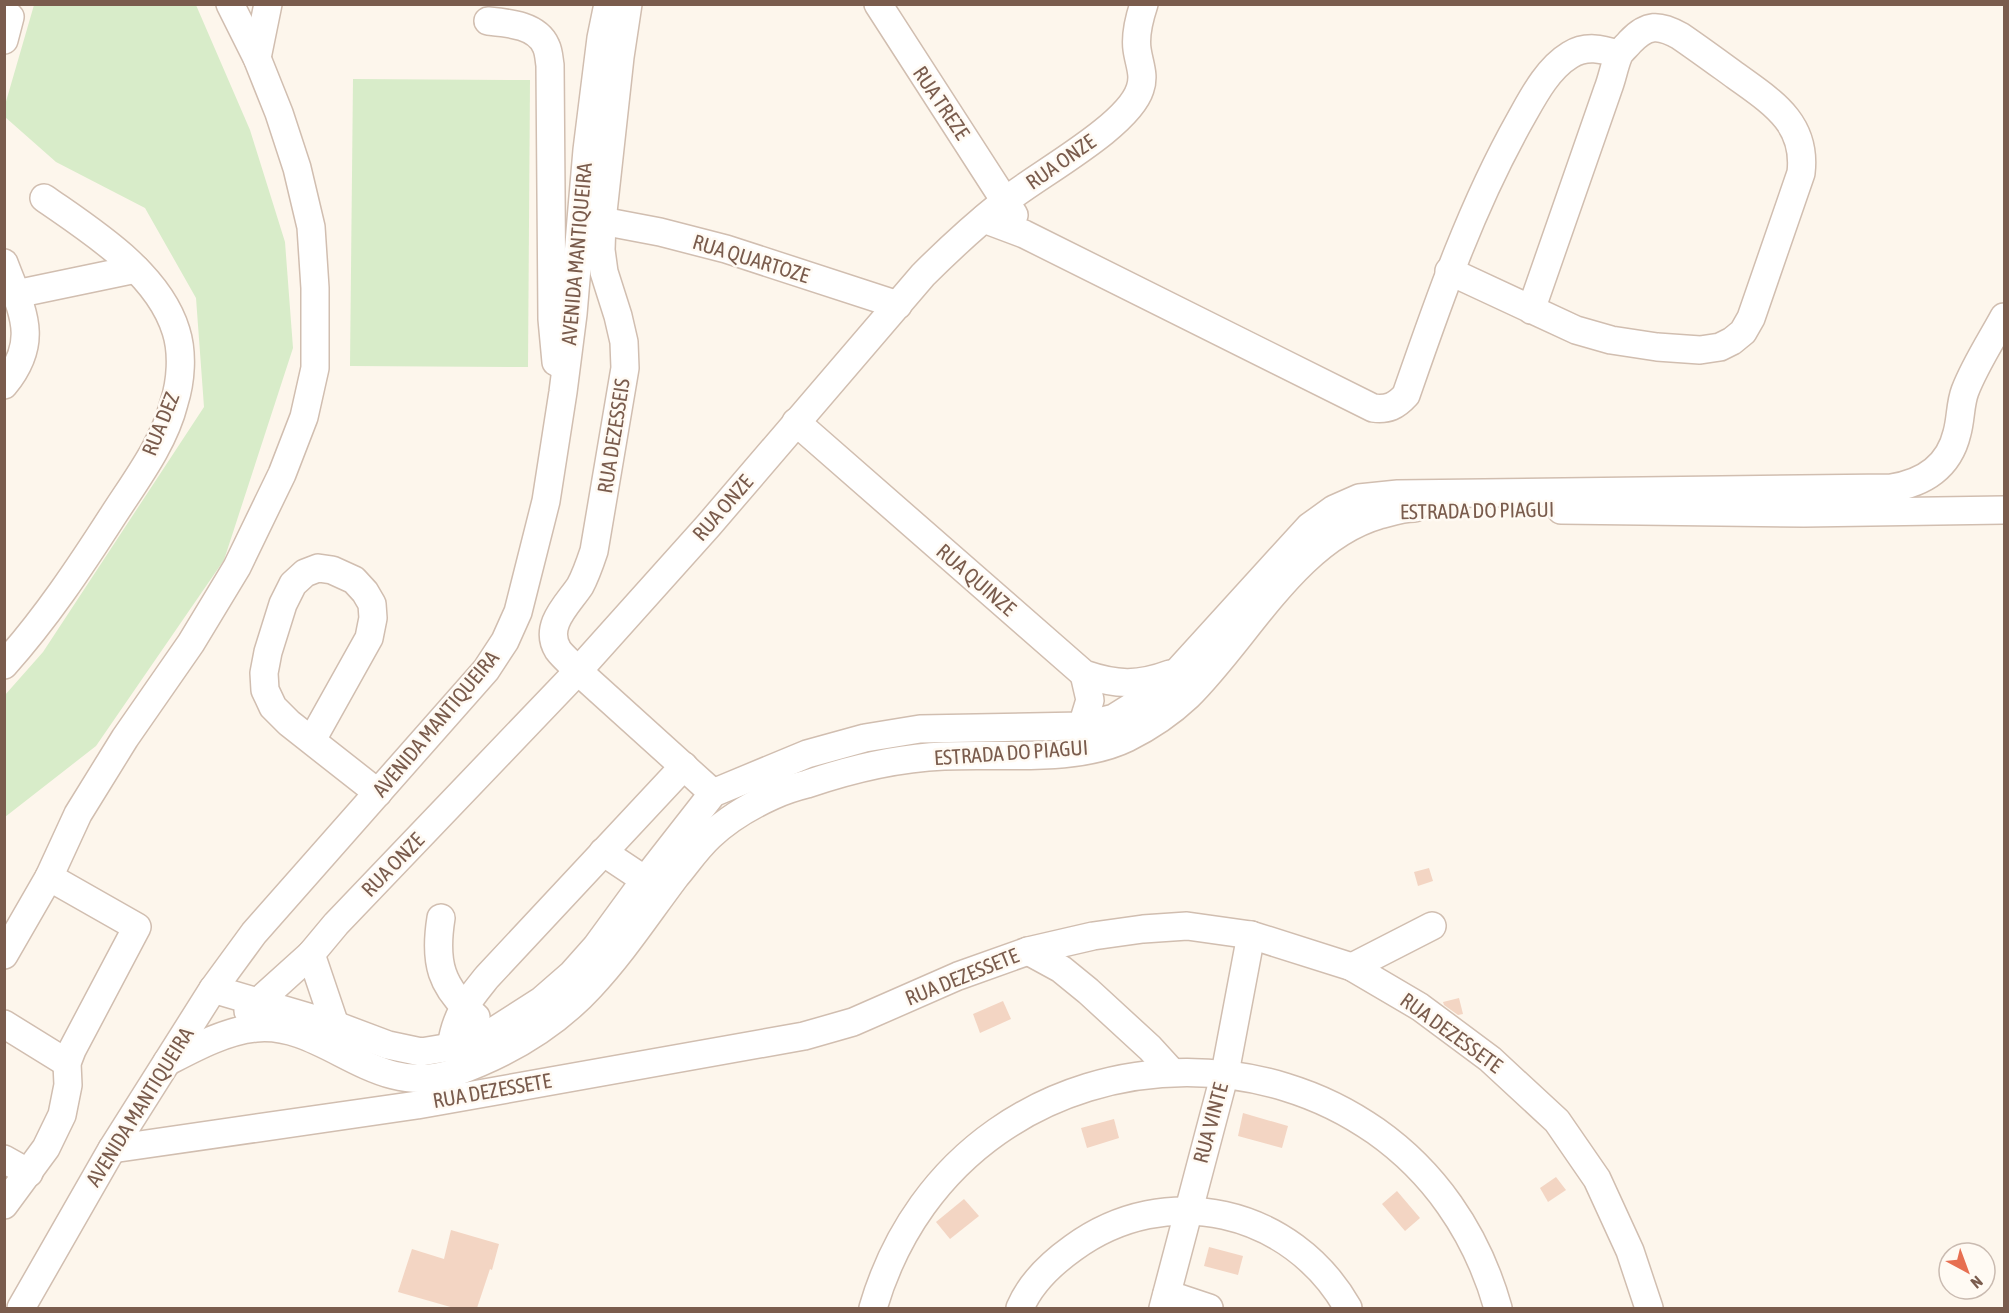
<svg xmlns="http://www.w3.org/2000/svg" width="2009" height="1313" font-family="'Asap Condensed',sans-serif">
<rect width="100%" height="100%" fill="#fdf6ec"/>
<!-- green -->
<g fill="#d8ecc9">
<polygon points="34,5 196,5 250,130 285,242 293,348 224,560 96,746 5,817 5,695 43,652 204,407 196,298 145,208 56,162 5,117 5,105"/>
<polygon points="353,79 530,80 528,367 350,366"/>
</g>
<!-- building -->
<g fill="#f3d5c3">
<polygon points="1429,868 1433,881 1418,886 1414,872"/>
<polygon points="1459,998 1463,1014 1458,1015 1444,1005 1443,1002"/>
<polygon points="1003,1001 1011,1019 980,1033 973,1014"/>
<polygon points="1243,1113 1288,1126 1282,1148 1238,1136"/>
<polygon points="1114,1119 1119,1138 1087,1148 1081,1128"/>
<polygon points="1556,1177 1566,1190 1548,1202 1540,1188"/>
<polygon points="1397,1191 1420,1218 1405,1231 1382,1204"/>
<polygon points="964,1199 979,1216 950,1239 936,1222"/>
<polygon points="451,1230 499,1244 492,1270 490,1269 477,1308 454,1308 398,1292 412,1249 444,1259"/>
<polygon points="1209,1247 1243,1256 1238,1275 1204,1266"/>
</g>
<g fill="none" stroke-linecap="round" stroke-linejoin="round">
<defs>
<g id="minor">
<path d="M628 4 620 57 602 221 601 250 604 272 618 316 624 342 625 368 594 551C590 563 586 575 580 586 568 604 543 626 558 650 563 657 572 664 578 671L713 793"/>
<polyline points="878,4 1014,215"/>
<polyline points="4,11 10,17 4,40"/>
<path d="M488 21C508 23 537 25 546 46 549 52 549 60 550 65L552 319 556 362"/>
<polyline points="257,58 268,4"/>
<path d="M984 219 1024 234 1373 408C1388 410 1396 406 1406 395 1439 300 1471 207 1520 120 1533 97 1547 69 1570 55 1586 45 1602 49 1618 54"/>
<polyline points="602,221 660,232 726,249 898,305"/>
<path d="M4 263C22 311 41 340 4 385"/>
<path d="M1449 271 1576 330 1611 340 1657 347 1700 350 1720 347 1732 341 1743 332 1751 318 1801 173C1807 123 1772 102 1736 76 1718 63 1699 49 1680 36 1659 24 1647 24 1630 42 1626 47 1620 51 1618 57 1614 67 1612 79 1608 89L1531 310"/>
<polyline points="16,294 136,269"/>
<path d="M796 422 1084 674C1116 685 1138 686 1170 674"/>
<polyline points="1561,510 1804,513 2004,510"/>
<path d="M4 665C46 618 80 567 114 514 136 480 164 443 174 403 181 381 183 353 176 331 158 272 91 231 44 198"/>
<polyline points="1082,726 1090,700 1084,674"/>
<polyline points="312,740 369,638 373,618 372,604 365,592 354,580 332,570 318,568 305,573 293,584 283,604 268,652 264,673 265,690 273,707 289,723 378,793"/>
<polyline points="603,852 645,880"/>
<polyline points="49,877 78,814 125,738 191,643 237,567 282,474 304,417 315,368 315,288 311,227 297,168 279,113 257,58 230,4"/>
<path d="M441 918C434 962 440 987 476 1017"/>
<polyline points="1028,951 1061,969 1088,991 1150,1048 1171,1071"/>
<polyline points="4,955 49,877 137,927 72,1050 67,1063 68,1085 62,1115 46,1148 4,1205"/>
<polyline points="1352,967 1432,926"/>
<path d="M213 989 335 1025 388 1045 421 1052 451 1047 474 1039 494 1031 541 1001 572 974 596 947 645 880 713 793 807 754 865 738 920 729 1082 726 1114 718 1154 693 1177 672 1309 527 1334 509 1359 498 1398 494 1891 488C1924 483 1949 467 1957 433 1961 419 1960 404 1965 391 1975 365 1991 341 2004 317"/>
<polyline points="248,1011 311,954"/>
<polyline points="4,1024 67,1063"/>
<path d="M335 1025 311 954 336 924 578 671 708 526 923 275C949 249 975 225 1004 202 1037 175 1128 127 1140 89 1145 75 1139 64 1137 49 1135 34 1139 19 1144 4"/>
<path d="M451 1047C456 1014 467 1002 487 977L684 766"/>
<path d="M167 1062C194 1048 225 1031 256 1028 325 1021 375 1100 453 1073 504 1055 553 1027 590 987 622 953 648 913 676 876 687 863 697 848 710 836 727 820 750 806 772 796 783 791 795 787 807 784 851 769 898 758 944 756 1000 753 1076 763 1127 738 1149 727 1170 713 1188 696 1247 638 1296 539 1379 515 1391 512 1402 508 1415 508"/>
<polyline points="112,1149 417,1105 804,1036 853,1022 958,976 1028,951 1093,936 1143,929 1187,926 1251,935 1352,967 1420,1007 1490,1059 1557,1121 1597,1179 1630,1251 1649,1308"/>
<polyline points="4,1159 29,1173"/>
<polyline points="1167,1294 1209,1308"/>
<polyline points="21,1308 112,1149 213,989 254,933 486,670 505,641 518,612 546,501 563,392 573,314 587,150 601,38 608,4"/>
<path d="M873 1308C965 995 1409 993 1498 1308"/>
<path d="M1020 1308C1030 1284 1052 1263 1073 1248 1166 1180 1292 1209 1348 1308"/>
<polyline points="1163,1308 1225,1073 1251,935"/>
</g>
</defs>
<!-- minor casing -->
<use href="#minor" stroke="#d1beb0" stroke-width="30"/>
<!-- minor -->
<use href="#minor" stroke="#fff" stroke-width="27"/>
</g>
<g text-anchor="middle" stroke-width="5" stroke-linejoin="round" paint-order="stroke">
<!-- street labels -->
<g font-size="21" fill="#7a5c4d" stroke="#fffaf3">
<text transform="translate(941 103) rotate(56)" y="7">RUA TREZE</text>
<text transform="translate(1061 162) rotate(-35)" y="7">RUA ONZE</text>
<text transform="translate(577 254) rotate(-85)" y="7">AVENIDA MANTIQUEIRA</text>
<text transform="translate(751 259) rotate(17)" y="7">RUA QUARTOZE</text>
<text transform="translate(161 424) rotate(-68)" y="7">RUA DEZ</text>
<text transform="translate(614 436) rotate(-81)" y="7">RUA DEZESSEIS</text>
<text transform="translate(723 508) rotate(-49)" y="7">RUA ONZE</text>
<text transform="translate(1477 511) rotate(-1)" y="7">ESTRADA DO PIAGUI</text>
<text transform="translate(976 580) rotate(41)" y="7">RUA QUINZE</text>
<text transform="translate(436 724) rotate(-50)" y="7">AVENIDA MANTIQUEIRA</text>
<text transform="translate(1011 753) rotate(-4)" y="7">ESTRADA DO PIAGUI</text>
<text transform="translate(393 865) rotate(-46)" y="7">RUA ONZE</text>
<text transform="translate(962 977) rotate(-22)" y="7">RUA DEZESSETE</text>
<text transform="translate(1451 1033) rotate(36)" y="7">RUA DEZESSETE</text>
<text transform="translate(492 1091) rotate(-10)" y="7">RUA DEZESSETE</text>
<text transform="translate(140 1107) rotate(-58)" y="7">AVENIDA MANTIQUEIRA</text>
<text transform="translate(1211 1123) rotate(-75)" y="7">RUA VINTE</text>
</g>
</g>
<!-- border -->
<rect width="2009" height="1313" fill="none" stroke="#7a5c4d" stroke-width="12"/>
<!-- north arrow -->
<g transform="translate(1967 1271) rotate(139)"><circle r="28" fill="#fffaf3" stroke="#cabbb1" stroke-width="1.5"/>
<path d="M0-4.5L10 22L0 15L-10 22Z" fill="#e76f51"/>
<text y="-9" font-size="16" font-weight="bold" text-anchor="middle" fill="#7a5c4d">N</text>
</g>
</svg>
